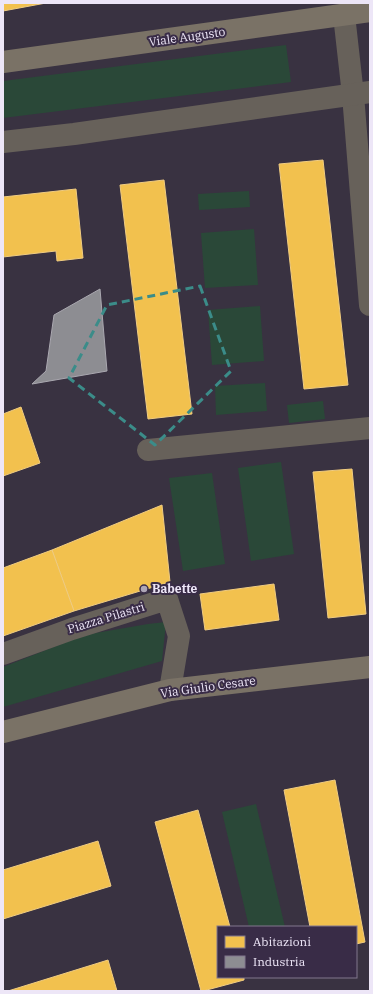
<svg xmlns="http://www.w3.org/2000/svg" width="373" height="994" font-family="'IBM Plex Serif',serif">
<rect width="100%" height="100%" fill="#393241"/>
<!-- green -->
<g fill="#2a4838">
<polygon points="286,45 291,82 3,118 3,81"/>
<polygon points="249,191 250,207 199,210 198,194"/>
<polygon points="254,229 258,285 205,288 201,233"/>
<polygon points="260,306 264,361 212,365 208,310"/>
<polygon points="265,383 267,411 216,415 215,386"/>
<polygon points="323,401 325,419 289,423 287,405"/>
<polygon points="281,462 294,554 251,561 238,468"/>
<polygon points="212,473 225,564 183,571 169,478"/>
<polygon points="166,622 162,661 3,707 3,667 84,635 148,624"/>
<polygon points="256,804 285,927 249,927 222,812"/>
</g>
<!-- homes -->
<g fill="#f2c14e" stroke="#f0cc81">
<polygon points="3,3 46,3 3,11"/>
<polygon points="323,160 348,385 304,389 279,164"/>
<polygon points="164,180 192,414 148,419 120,185"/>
<polygon points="76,189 83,258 57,261 56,251 3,257 3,197"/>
<polygon points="21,407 40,463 3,476 3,414"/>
<polygon points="352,469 366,614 328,618 313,472"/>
<polygon points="162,505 170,582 74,611 52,550"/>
<polygon points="52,550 74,611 3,636 3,568"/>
<polygon points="274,584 279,620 205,630 200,594"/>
<polygon points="335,780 365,942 356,944 356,927 310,927 284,790"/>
<polygon points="198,810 230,927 218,927 218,977 244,977 244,980 203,991 201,991 155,822"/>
<polygon points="98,841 111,886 3,919 3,870"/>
<polygon points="108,960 117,991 8,991"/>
</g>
<!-- industry -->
<polygon fill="#8d8d92" stroke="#aaa8b0" points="100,289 107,371 32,384 46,371 54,315"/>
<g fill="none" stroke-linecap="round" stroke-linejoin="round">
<!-- minor -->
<g stroke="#67615a" stroke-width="22">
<polyline points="344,15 353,95 370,305"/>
<polyline points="3,142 74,134 370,92"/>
<polyline points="148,450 370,428"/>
<polyline points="3,654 72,629 167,599 179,636 170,690"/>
</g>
<!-- major -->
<g stroke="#7a7266" stroke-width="22">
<polyline points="3,62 370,11"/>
<polyline points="3,732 170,690 370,667"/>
</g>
</g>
<!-- marked area -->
<path fill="none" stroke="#3b8c89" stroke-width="3" stroke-dasharray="8 5" stroke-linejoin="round" d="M200 286 231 371 155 445 69 378 107 305Z"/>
<!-- markers -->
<circle fill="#aea7b7" stroke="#392c47" stroke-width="1.5" cx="144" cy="589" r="4"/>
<g text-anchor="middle" stroke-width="4" stroke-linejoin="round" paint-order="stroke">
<!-- street labels -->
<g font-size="12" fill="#ede6f7" stroke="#392c47">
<text transform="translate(187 37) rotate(-8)" y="4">Viale Augusto</text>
<text transform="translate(106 618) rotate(-17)" y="4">Piazza Pilastri</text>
<text transform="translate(208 687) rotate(-8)" y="4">Via Giulio Cesare</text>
</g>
<!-- poi labels -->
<g font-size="12" font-weight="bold" fill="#ede6f7" stroke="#392c47" text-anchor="start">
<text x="152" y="593">Babette</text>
</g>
</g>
<!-- border -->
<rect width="373" height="994" fill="none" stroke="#ede6f7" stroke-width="8"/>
<!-- legend -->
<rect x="217" y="926" width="140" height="52" fill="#392c47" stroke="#81768d"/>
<rect x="225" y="936" width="20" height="12" fill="#f2c14e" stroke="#81768d"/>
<text x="253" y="946" font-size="12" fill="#ede6f7">Abitazioni</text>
<rect x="225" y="956" width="20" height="12" fill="#8d8d92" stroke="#81768d"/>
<text x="253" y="966" font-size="12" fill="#ede6f7">Industria</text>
</svg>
